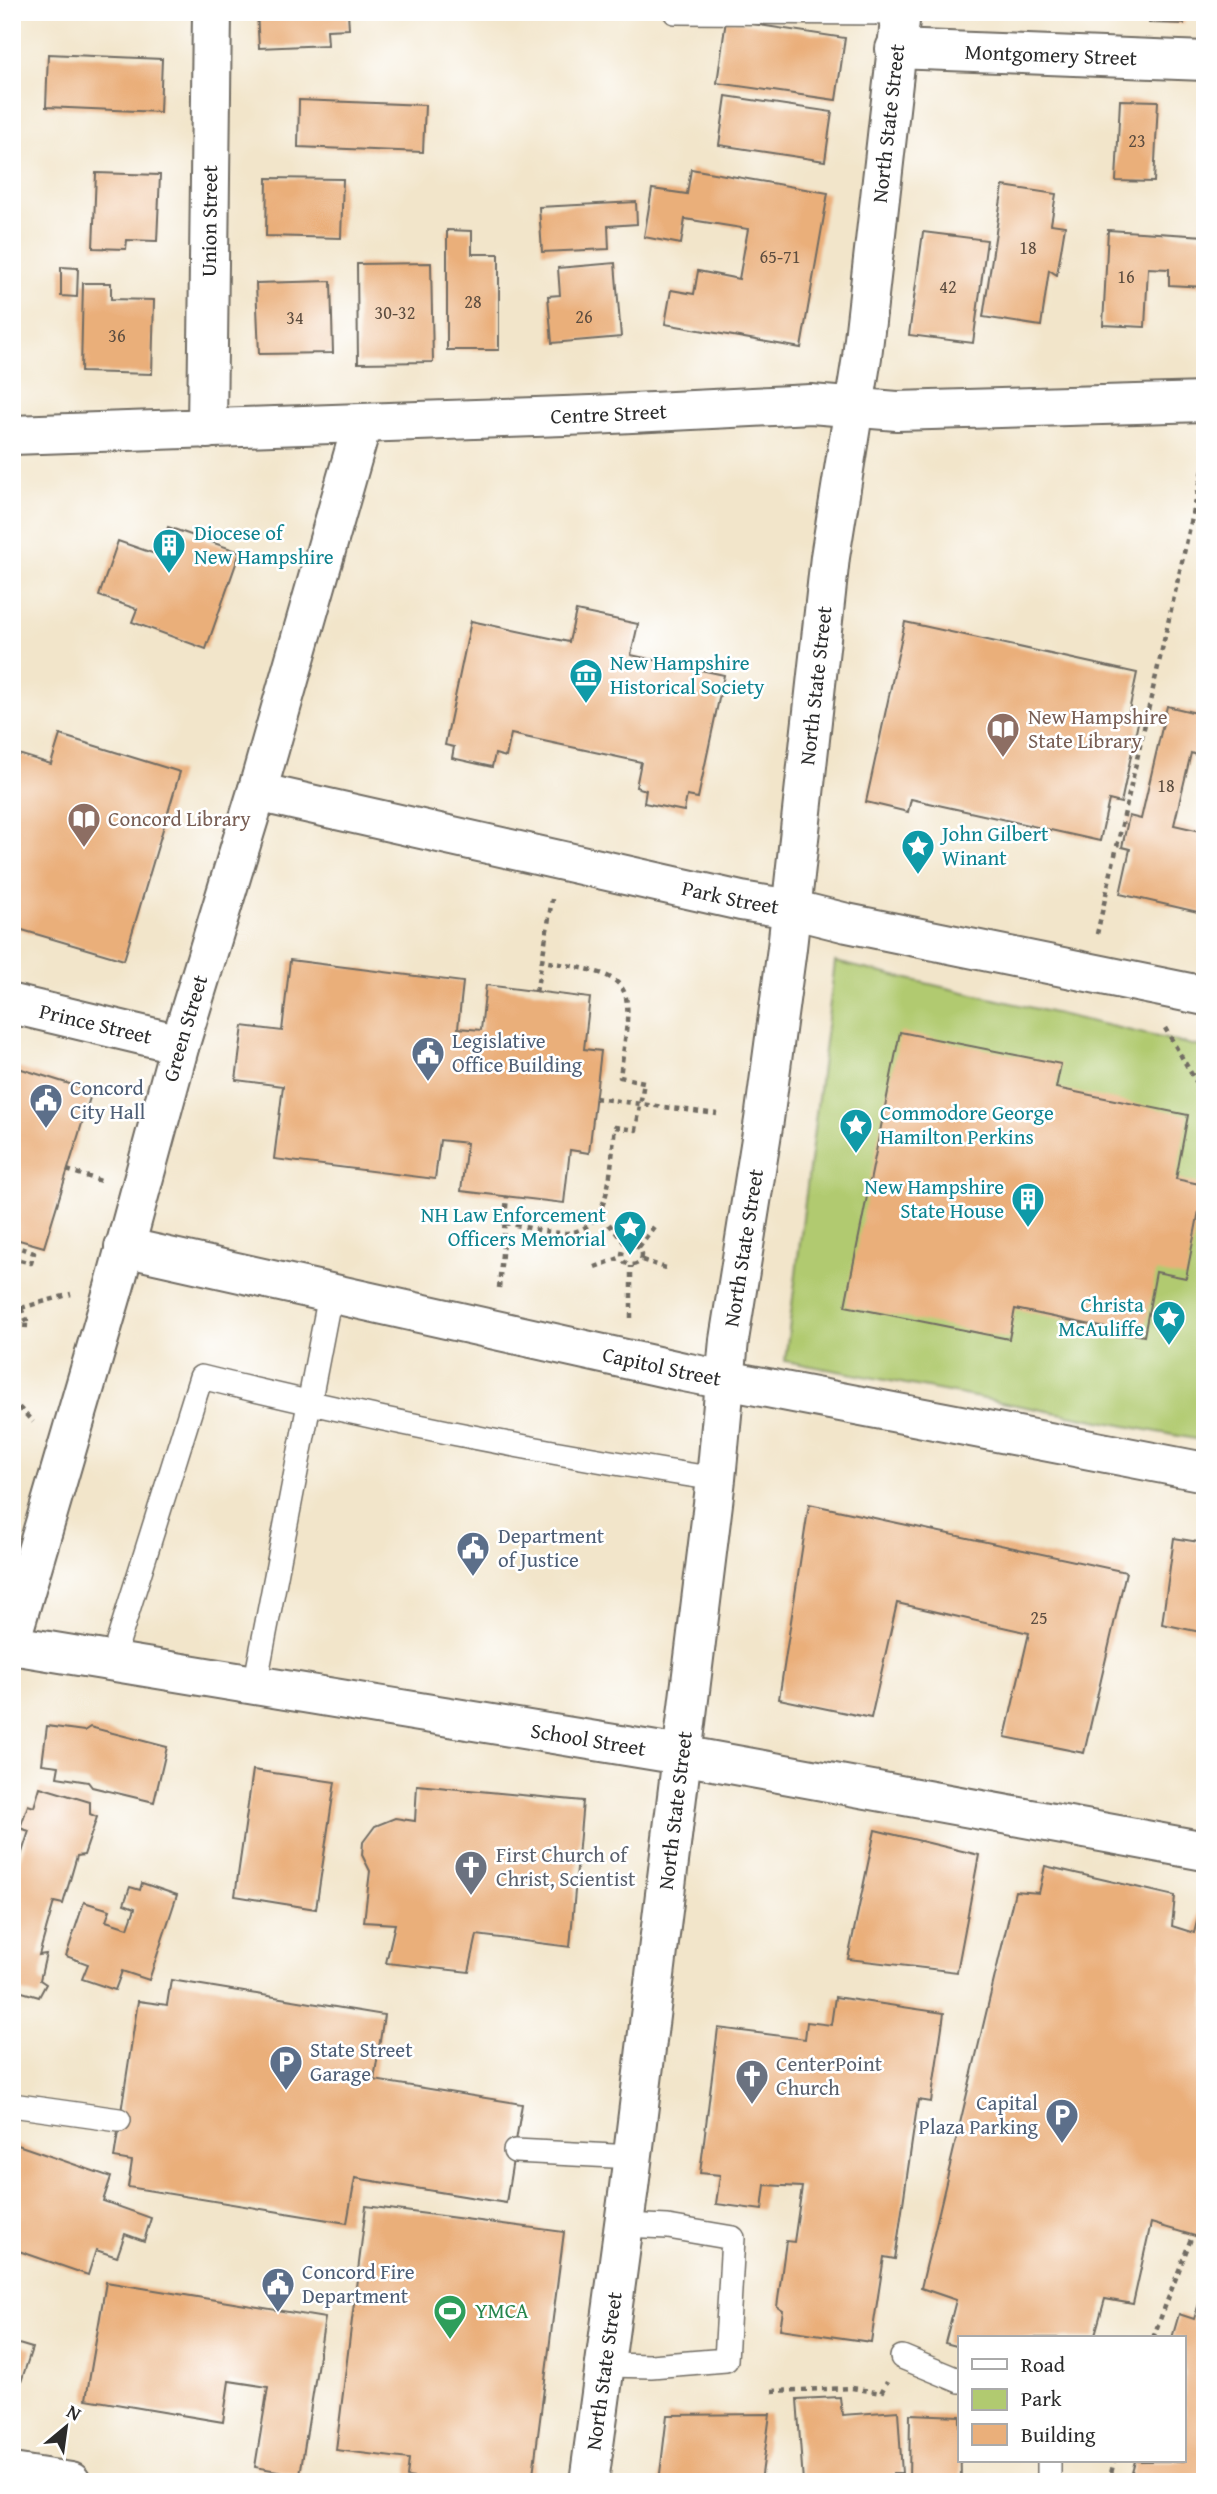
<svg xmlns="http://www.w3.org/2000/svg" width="1217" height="2494" font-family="'Gentium Book Plus',serif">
<rect width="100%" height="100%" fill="#fff"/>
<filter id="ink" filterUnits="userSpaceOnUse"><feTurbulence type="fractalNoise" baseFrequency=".0143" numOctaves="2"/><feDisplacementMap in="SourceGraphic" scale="14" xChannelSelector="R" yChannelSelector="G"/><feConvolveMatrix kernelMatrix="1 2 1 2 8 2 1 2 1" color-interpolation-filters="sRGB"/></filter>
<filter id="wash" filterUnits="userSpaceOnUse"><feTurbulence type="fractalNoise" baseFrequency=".00686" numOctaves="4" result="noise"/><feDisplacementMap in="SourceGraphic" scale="28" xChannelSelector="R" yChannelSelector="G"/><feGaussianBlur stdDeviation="1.57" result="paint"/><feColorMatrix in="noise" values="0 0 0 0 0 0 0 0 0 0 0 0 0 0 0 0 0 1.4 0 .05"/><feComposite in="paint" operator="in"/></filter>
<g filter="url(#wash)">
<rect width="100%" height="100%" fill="#f2e5ca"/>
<!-- green -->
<polygon fill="#b1ca70" stroke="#6e7a4e" stroke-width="2" points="835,962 1205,1048 1205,1441 785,1361"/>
<g id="blocks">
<!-- building -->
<g fill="#eaaf7a">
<polygon points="257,12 348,12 349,29 327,30 328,45 259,48"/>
<polygon points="1149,12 1185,12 1184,24 1149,23"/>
<polygon points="726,20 845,38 836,100 717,83"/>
<polygon points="48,54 162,59 160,112 46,107"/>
<polygon points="726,96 832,112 825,161 719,145"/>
<polygon points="299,100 425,105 423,152 298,147"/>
<polygon points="1120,100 1158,101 1154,182 1116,181"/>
<polygon points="691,169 828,193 801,348 665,324 671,290 694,294 698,271 739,279 748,229 685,219 681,244 644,237 652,189 687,194"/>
<polygon points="96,173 160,175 157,241 127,240 126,249 93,248"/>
<polygon points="267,178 343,179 341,238 266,236"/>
<polygon points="1003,186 1056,194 1051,224 1065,226 1057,275 1049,270 1041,326 983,317"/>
<polygon points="636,202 637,224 608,226 609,249 542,252 539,207"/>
<polygon points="447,230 472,231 472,254 499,254 499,350 447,350"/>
<polygon points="1108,230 1205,236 1205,287 1169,285 1169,269 1148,268 1145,327 1103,325"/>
<polygon points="923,232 987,240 973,343 909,335"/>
<polygon points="431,263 433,362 358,363 357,264"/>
<polygon points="615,263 621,337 552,343 548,296 560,295 558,268"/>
<polygon points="61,267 78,268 77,297 61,296"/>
<polygon points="331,281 333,353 259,354 256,283"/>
<polygon points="83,283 111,283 111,299 154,300 152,374 81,372"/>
<polygon points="168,527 240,552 206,649 132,622 137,609 99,596 118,541 158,555"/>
<polygon points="576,611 638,624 631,655 724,675 698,798 687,796 684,811 644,803 646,790 636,787 641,762 511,734 506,757 495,754 492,767 452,758 454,747 445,745 471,621 569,642"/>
<polygon points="905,622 1137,673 1128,716 1139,718 1121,803 1109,800 1100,841 911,799 908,812 866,802"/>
<polygon points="1167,706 1205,715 1197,755 1191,753 1174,825 1205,832 1202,913 1120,894 1130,849 1122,847 1129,816 1141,819"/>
<polygon points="60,735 180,772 124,960 12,927 12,752 51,764"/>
<polygon points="290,960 463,982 458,1028 481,1030 486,985 590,998 584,1049 601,1051 589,1153 570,1150 564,1203 461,1191 467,1143 440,1140 435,1179 274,1159 283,1086 236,1080 243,1026 282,1031"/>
<polygon points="900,1032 1061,1064 1056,1088 1188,1115 1176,1179 1204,1185 1186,1278 1156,1272 1144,1336 1015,1309 1009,1339 845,1306"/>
<polygon points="12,1066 92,1091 44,1247 12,1238"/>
<polygon points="809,1504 1126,1572 1084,1753 1005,1737 1029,1633 897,1603 871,1718 779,1699"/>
<polygon points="1174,1538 1205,1543 1205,1633 1162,1624"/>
<polygon points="47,1726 84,1731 90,1727 167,1747 154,1802 92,1787 88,1782 57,1777 59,1766 42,1764"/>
<polygon points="253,1770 335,1782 316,1909 235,1896"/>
<polygon points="417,1785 583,1801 570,1947 477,1935 469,1972 386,1963 395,1924 364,1922 370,1871 362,1855 363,1842 375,1826 395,1818 415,1821"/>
<polygon points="40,1787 90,1802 90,1814 97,1817 84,1855 77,1856 63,1904 54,1902 39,1955 46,1954 40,1980 46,1984 39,1997 12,1989 12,1871 16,1871 29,1831 20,1828 28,1805 34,1807"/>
<polygon points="875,1830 979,1855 957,1972 848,1959"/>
<polygon points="1045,1866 1175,1896 1172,1926 1194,1933 1201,1906 1205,1907 1205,2239 1151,2223 1133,2304 1105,2299 1094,2338 960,2338 960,2347 945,2343 956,2300 921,2288 1015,1891 1039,1893"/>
<polygon points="142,1883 177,1895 149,1980 122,1971 115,1990 82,1979 88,1964 66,1956 84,1902 110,1910 106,1921 128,1928 135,1908 124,1904 130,1887 140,1890"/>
<polygon points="171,1980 384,2015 374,2080 522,2104 506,2203 355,2178 347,2223 128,2187 132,2161 114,2158 138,2001 167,2005"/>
<polygon points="835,1997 944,2013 931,2102 918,2100 895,2259 884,2257 871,2342 780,2329 783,2311 777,2307 786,2241 794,2242 802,2187 765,2185 762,2210 716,2204 720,2175 700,2173 718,2028 805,2039 807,2022 831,2025"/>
<polygon points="12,2143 111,2177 103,2201 151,2218 144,2241 125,2234 117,2257 96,2250 88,2275 19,2251 12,2271"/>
<polygon points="366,2206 564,2232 532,2482 442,2482 407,2477 409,2459 336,2450"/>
<polygon points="106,2282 325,2318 300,2475 255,2467 268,2387 229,2381 223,2422 86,2399"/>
<polygon points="1205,2285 1205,2482 1129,2482 1135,2461 1184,2461 1184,2338 1172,2338 1179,2314 1194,2319"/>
<polygon points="12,2342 32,2348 13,2407 12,2407"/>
<polygon points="840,2397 842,2415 898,2411 902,2474 893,2474 893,2482 803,2482 797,2399"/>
<polygon points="770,2414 761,2482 659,2482 667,2415"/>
<polygon points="910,2414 960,2416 961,2482 909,2482"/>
</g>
</g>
</g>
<g filter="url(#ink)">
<use href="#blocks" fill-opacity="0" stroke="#716c63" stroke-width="2"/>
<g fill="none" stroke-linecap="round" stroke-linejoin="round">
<defs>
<g id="lane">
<polyline points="675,12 901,13"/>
<path d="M112 1661 201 1377C371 1419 543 1453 716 1479"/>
<polyline points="255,1685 330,1295"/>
<polyline points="12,2105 119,2120"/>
<polyline points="515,2151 633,2157"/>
<polyline points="902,2357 960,2381"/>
<polyline points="607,2365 651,2366 726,2360 733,2238 668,2227 624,2225"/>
<polyline points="1049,2482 1049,2461"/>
</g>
<g id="street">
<path id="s1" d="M895 49 1205 61"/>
<path id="s2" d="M207 429 212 12"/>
<path id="s3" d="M257 792 741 901 791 909 847 923 1205 996"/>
<path id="s4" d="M12 1004 180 1044"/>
<path id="s5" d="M124 1247 684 1372 1205 1472"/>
<path id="s6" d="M12 1636 115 1284 180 1044 257 792 362 424"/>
<path id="s7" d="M12 1645 681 1755 1205 1851"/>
<polyline points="12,2473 71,2482"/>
</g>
<g id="secondary">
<path id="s8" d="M12 435 592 415 811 404 897 411 1205 402"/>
<path id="s9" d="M589 2482 629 2187 716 1479 729 1340 764 1120 787 948 830 557 862 357 901 12"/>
</g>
</defs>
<!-- lane casing -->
<use href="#lane" stroke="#716c63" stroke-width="26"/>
<!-- street casing -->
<use href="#street" stroke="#716c63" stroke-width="42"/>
<!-- secondary casing -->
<use href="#secondary" stroke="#716c63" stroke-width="42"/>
<!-- path -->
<g stroke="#716c63" stroke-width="4.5" stroke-dasharray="5 5" stroke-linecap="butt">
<polyline points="1097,934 1205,461"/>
<polyline points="536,992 542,961"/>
<polyline points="1165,1028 1205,1097"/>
<polyline points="595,1098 717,1114"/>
<polyline points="67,1170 104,1182"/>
<path d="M505 1223C524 1226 545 1233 564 1233 614 1233 610 1162 615 1127L636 1130 644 1082 620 1077C632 984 642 976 542 961L552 899"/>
<polyline points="609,1224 627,1246"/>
<circle cx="632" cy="1255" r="10"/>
<polyline points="12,1245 34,1253 31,1263 12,1258"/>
<polyline points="639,1247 656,1224"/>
<polyline points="642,1260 669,1269"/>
<polyline points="595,1267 622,1257"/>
<polyline points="499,1288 507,1196"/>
<polyline points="12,1295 14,1293 29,1326 12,1325"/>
<polyline points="21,1308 71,1294"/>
<polyline points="631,1318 631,1266"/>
<polyline points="12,1400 33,1422"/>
<polyline points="1153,2338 1192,2236"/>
<polyline points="772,2391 852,2388 881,2393 887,2382"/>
<polyline points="1109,2482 1114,2461"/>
</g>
<!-- lane -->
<use href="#lane" stroke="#fff" stroke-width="23"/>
<!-- street -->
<use href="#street" stroke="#fff" stroke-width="38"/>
<!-- secondary -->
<use href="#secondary" stroke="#fff" stroke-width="38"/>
</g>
</g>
<!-- icons -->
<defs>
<symbol id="building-pin" viewBox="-11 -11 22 30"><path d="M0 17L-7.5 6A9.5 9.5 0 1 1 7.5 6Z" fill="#0f9aa8" stroke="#fff"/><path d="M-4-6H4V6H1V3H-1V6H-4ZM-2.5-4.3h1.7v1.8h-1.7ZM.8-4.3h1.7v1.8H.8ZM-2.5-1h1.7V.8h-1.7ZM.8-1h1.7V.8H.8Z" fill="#fff"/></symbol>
<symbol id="museum-pin" viewBox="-11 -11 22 30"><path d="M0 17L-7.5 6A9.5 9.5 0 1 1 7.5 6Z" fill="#0f9aa8" stroke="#fff"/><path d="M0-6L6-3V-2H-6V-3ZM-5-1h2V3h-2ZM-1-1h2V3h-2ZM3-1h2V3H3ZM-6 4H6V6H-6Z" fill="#fff"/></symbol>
<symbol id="library-pin" viewBox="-11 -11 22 30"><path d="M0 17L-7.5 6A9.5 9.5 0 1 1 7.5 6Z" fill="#8d6e63" stroke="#fff"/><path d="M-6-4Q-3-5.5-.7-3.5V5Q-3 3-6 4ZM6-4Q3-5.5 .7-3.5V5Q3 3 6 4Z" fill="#fff"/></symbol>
<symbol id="sight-pin" viewBox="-11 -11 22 30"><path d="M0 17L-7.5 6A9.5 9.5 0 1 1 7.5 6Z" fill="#0f9aa8" stroke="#fff"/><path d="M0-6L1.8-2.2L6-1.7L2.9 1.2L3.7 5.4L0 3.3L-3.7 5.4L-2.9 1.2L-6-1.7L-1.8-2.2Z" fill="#fff"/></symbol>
<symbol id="civic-pin" viewBox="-11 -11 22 30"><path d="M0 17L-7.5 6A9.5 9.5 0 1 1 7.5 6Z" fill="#5c6f8a" stroke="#fff"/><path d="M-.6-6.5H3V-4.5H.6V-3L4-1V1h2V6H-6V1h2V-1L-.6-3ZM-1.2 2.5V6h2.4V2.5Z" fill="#fff"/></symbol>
<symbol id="church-pin" viewBox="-11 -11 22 30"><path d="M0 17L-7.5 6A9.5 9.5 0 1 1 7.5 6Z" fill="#6b7280" stroke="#fff"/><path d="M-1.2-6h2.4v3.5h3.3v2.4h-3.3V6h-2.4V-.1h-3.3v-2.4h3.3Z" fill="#fff"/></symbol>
<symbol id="parking-pin" viewBox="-11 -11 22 30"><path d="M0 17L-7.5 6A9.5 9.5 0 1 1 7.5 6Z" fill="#5c6f8a" stroke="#fff"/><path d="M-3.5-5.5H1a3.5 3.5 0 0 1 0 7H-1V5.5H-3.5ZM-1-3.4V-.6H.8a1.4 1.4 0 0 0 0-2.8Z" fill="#fff"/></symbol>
<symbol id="stadium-pin" viewBox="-11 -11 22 30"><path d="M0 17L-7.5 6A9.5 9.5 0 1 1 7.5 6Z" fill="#2e9e5b" stroke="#fff"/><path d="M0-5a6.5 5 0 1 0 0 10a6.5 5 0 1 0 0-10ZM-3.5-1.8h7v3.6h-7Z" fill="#fff"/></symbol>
</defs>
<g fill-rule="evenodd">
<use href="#building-pin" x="150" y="526" width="38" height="52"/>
<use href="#museum-pin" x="567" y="656" width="38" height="52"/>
<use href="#library-pin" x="984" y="710" width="38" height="52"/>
<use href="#library-pin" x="65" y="800" width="38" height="52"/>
<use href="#sight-pin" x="899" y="827" width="38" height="52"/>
<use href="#civic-pin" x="409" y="1034" width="38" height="52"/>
<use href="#civic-pin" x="27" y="1081" width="38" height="52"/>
<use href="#sight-pin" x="837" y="1106" width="38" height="52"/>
<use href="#building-pin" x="1009" y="1180" width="38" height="52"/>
<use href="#sight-pin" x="611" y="1208" width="38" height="52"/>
<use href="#sight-pin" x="1150" y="1298" width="38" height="52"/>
<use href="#civic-pin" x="454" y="1529" width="38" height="52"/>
<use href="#church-pin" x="452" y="1848" width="38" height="52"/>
<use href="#parking-pin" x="267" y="2043" width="38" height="52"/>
<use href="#church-pin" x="733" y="2057" width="38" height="52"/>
<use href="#parking-pin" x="1043" y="2096" width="38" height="52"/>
<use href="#civic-pin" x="259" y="2265" width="38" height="52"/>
<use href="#stadium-pin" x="431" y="2292" width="38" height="52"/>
</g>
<g text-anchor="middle" stroke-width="5" stroke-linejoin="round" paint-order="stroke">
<!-- number labels -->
<g font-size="18" fill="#5b4c3f">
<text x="1137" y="147">23</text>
<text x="1028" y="254">18</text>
<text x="780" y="263">65-71</text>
<text x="1126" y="283">16</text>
<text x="948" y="293">42</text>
<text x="473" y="308">28</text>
<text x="395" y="319">30-32</text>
<text x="584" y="323">26</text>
<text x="295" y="324">34</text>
<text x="117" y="342">36</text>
<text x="1166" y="792">18</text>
<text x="1039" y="1624">25</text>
</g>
<!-- street labels -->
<g font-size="21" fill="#2b2b2b" stroke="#fff">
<text dy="7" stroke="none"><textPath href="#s1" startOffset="156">Montgomery Street</textPath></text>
<text dy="7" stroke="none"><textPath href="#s9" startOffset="2378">North State Street</textPath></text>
<text dy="7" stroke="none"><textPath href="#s2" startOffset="208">Union Street</textPath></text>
<text dy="7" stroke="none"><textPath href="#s8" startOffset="597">Centre Street</textPath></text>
<text dy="7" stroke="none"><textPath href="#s9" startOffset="1811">North State Street</textPath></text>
<text dy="7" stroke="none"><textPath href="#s3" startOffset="485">Park Street</textPath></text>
<text dy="7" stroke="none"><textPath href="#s4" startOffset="86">Prince Street</textPath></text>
<text dy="7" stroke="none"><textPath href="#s6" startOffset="632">Green Street</textPath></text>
<text dy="7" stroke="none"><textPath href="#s9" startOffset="1244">North State Street</textPath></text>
<text dy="7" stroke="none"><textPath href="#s5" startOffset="551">Capitol Street</textPath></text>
<text dy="7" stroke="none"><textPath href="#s7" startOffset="584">School Street</textPath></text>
<text dy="7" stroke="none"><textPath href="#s9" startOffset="677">North State Street</textPath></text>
<text dy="7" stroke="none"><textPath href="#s9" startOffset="112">North State Street</textPath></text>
</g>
<!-- culture labels -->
<g font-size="21" fill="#0d838f" stroke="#fff" text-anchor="start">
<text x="194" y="540">Diocese of<tspan x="194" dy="24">New Hampshire</tspan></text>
<text x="610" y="670">New Hampshire<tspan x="610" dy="24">Historical Society</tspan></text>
<text x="942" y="841">John Gilbert<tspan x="942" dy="24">Winant</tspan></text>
<text x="880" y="1120">Commodore George<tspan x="880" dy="24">Hamilton Perkins</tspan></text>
<text x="1004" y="1194" text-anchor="end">New Hampshire<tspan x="1004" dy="24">State House</tspan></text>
<text x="606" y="1222" text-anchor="end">NH Law Enforcement<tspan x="606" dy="24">Officers Memorial</tspan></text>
<text x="1144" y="1312" text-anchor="end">Christa<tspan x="1144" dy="24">McAuliffe</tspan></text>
</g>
<!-- education labels -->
<g font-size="21" fill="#785e54" stroke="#fff" text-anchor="start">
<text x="1028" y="724">New Hampshire<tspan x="1028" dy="24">State Library</tspan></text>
<text x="108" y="826">Concord Library</text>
</g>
<!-- service labels -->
<g font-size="21" fill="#4e5e75" stroke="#fff" text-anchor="start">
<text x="452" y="1048">Legislative<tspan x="452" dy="24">Office Building</tspan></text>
<text x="70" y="1095">Concord<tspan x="70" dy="24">City Hall</tspan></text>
<text x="498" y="1543">Department<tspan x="498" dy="24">of Justice</tspan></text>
<text x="310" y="2057">State Street<tspan x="310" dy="24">Garage</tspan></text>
<text x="1038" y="2110" text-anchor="end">Capital<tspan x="1038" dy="24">Plaza Parking</tspan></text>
<text x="302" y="2279">Concord Fire<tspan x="302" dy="24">Department</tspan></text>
</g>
<!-- worship labels -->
<g font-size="21" fill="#5b616d" stroke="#fff" text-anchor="start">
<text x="496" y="1862">First Church of<tspan x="496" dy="24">Christ, Scientist</tspan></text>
<text x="776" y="2071">CenterPoint<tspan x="776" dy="24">Church</tspan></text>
</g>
<!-- leisure labels -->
<g font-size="21" fill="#27864d" stroke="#fff" text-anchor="start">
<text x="475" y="2318">YMCA</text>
</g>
</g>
<!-- margin -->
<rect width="1217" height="2494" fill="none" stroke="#fff" stroke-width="42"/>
<!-- legend -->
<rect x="958" y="2336" width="228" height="126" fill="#ffffff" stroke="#aaaaaa" stroke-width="2"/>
<rect x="972" y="2359" width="35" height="10" fill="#ffffff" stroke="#aaaaaa" stroke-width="2"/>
<text x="1021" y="2372" font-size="21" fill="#2b2b2b">Road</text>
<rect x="972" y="2389" width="35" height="21" fill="#b1ca70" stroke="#aaaaaa" stroke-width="2"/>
<text x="1021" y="2406" font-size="21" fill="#2b2b2b">Park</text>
<rect x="972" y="2424" width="35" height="21" fill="#eaaf7a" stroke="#aaaaaa" stroke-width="2"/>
<text x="1021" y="2442" font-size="21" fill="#2b2b2b">Building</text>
<!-- north arrow -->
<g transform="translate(66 2427) rotate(29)" stroke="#ffffff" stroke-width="5" paint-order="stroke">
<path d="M0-5L12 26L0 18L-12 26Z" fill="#2b2b2b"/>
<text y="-10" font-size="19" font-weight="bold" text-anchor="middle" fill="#2b2b2b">N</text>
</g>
</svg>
